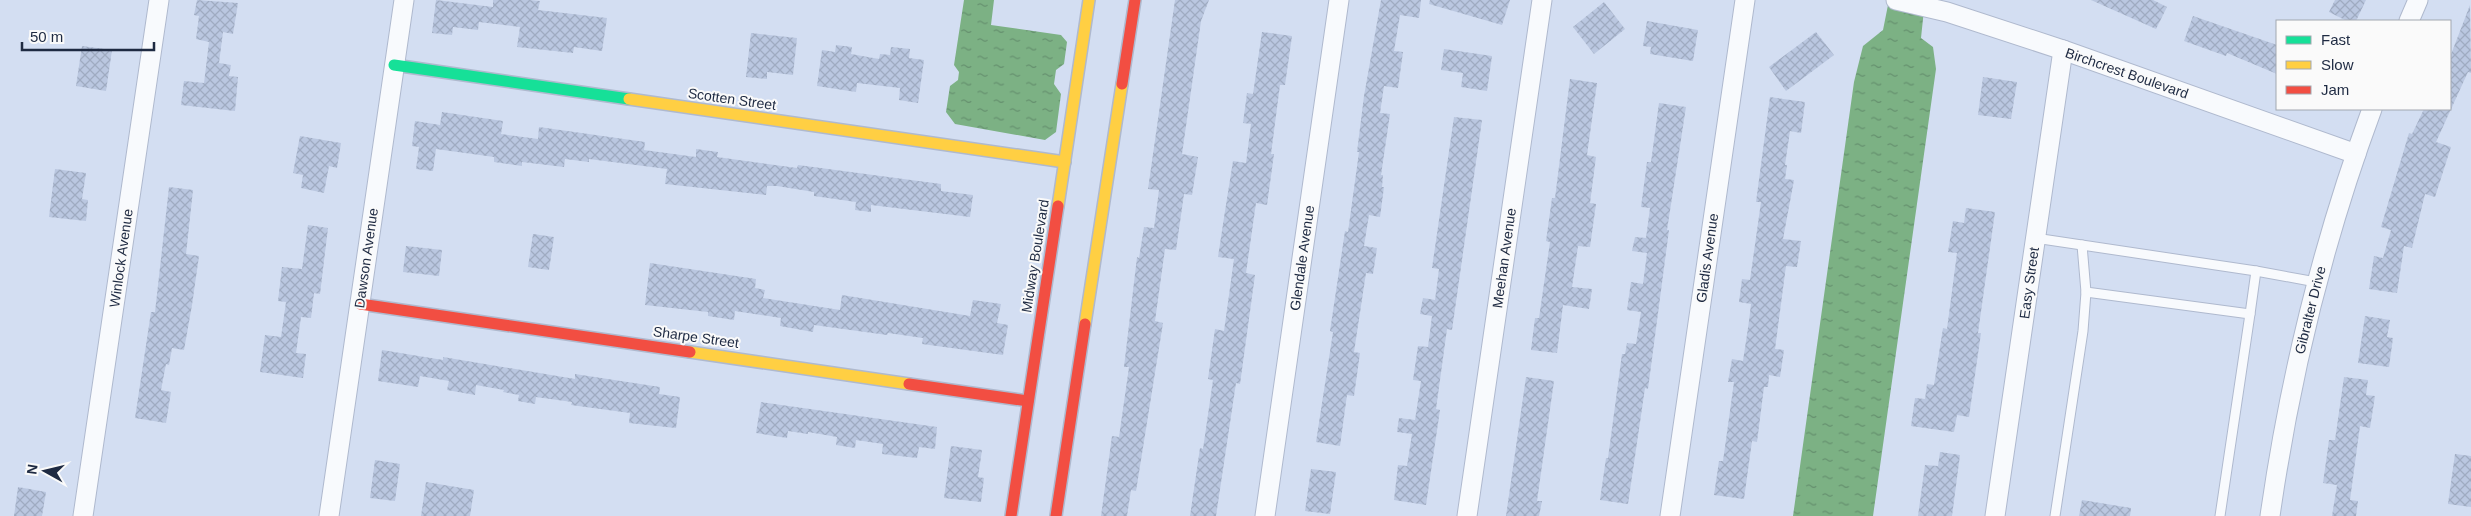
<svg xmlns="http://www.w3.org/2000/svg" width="2471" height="516" font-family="Arial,sans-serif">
<defs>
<pattern id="water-ripples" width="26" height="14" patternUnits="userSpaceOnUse" patternTransform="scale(1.25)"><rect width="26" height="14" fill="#7cb184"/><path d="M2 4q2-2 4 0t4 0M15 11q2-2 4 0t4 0" fill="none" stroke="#65906e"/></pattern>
<pattern id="building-cross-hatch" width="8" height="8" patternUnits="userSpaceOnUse" patternTransform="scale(1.25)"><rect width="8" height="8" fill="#bac7e0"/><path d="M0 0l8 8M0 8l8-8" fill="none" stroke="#9fabc1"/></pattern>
</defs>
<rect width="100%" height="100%" fill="#d3def2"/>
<!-- water -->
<g fill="url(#water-ripples)">
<polygon points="964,0 994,0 991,25 1061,35 1067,42 1064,64 1056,70 1054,84 1061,94 1056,132 1045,140 955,124 946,112 950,86 958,80 959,72 954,65"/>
<polygon points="1889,0 1925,0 1921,38 1933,47 1936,69 1873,516 1793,516 1854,82 1863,46 1883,30"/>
</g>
<!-- building -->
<g fill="url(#building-cross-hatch)">
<polygon points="197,0 238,3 233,34 223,32 219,63 231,65 229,76 238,77 235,111 181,105 184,81 204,83 209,42 196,39 199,16 194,15"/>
<polygon points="436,0 493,7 493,0 529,0 540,1 538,10 607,18 602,51 574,47 573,53 517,47 520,27 479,22 478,30 453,27 452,35 432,33"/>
<polygon points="1175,0 1209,0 1201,21 1182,154 1198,157 1192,195 1184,194 1176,250 1165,249 1155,321 1163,323 1136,491 1131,490 1127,516 1101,516 1112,436 1119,437 1129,367 1124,367 1137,257 1139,258 1144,227 1154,228 1159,190 1148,189"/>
<polygon points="1381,0 1421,0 1419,18 1400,15 1394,51 1403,52 1398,88 1384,86 1380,113 1390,114 1381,175 1383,175 1382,187 1384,187 1380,217 1369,215 1364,246 1377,248 1373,274 1366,273 1354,352 1360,353 1354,396 1347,395 1340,446 1316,442 1333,332 1330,331 1345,231 1348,232 1359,152 1357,152 1364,96"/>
<polygon points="1430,0 1510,0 1502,25 1429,4"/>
<polygon points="2091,0 2153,0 2167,7 2156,29"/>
<polygon points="2335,0 2366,0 2356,21 2347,21 2329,12"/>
<polygon points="1604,2 1625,29 1594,54 1573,27"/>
<polygon points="2470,5 2471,73 2468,72 2436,142 2451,147 2435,197 2425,194 2412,248 2404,246 2397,293 2369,289 2374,256 2383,258 2391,230 2381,227 2409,133 2412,134 2424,109 2450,109 2450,57"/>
<polygon points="2193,16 2277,45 2277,74 2227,53 2226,56 2184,41"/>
<polygon points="1647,21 1698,30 1693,61 1650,54 1651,47 1643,46"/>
<polygon points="1262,32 1292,36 1285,85 1280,85 1271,154 1274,154 1267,205 1256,203 1246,273 1255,275 1240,384 1236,383 1216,516 1190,516 1200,448 1203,449 1213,380 1208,379 1215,329 1224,331 1234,259 1218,257 1225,211 1233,161 1246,163 1251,124 1243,123 1247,93 1253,94"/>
<polygon points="1816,32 1834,55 1786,91 1769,67"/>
<polygon points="751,33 797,38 793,75 767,72 767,79 746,77"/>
<polygon points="836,45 852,47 851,54 879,59 880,54 890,55 891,47 910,49 909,58 924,60 918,103 899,100 900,88 857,83 856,92 817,86 822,50 835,52"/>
<polygon points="82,46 112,50 106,91 76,86"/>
<polygon points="1444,49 1492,56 1487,91 1461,87 1463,73 1441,70"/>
<polygon points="1983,77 2017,82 2011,119 1978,115"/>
<polygon points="1570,79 1597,83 1587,155 1596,157 1590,203 1596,204 1590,247 1578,246 1572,287 1592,289 1589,309 1563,305 1557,353 1531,350 1535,318 1539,318 1550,242 1546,241 1552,198 1555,198"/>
<polygon points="1770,97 1805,102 1801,133 1790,131 1785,165 1787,165 1785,179 1794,180 1783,239 1801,241 1797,267 1786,266 1775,349 1784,350 1780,377 1769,375 1768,387 1764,387 1757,442 1752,441 1744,499 1714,495 1719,461 1723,461 1734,382 1728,382 1732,359 1743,361 1749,321 1751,304 1739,302 1742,279 1750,280 1761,202 1756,202"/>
<polygon points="1659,103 1686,107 1667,230 1669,230 1648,389 1645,388 1628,504 1600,500 1606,458 1608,458 1622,354 1625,354 1627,343 1636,344 1641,312 1627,310 1631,282 1643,284 1647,253 1632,251 1635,237 1646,238 1650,208 1641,207 1647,162 1651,162"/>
<polygon points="442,112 503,121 501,134 538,139 539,127 645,142 644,150 696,157 696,149 718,152 717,157 797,168 798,165 941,184 941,191 973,195 970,217 871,205 871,212 855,210 856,202 814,196 814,192 777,186 767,186 766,195 665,184 667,169 589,159 589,162 565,159 564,167 522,162 522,166 494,162 494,157 436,149 433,171 416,169 419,147 412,146 415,121 440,125"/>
<polygon points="1454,117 1482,120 1452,330 1447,329 1436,409 1440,410 1426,505 1394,500 1398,465 1407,466 1412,434 1397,432 1399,418 1415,420 1421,381 1413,380 1418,346 1428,347 1432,316 1420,314 1423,298 1435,300 1439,269 1432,268"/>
<polygon points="300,136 341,143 337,168 329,166 324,193 301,188 303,175 293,173"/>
<polygon points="55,169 86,173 82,199 88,200 86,221 49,217"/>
<polygon points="169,187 193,190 186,254 199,256 192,305 184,350 172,348 169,365 166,364 161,390 171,392 166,423 135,418 151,312 155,312"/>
<polygon points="1966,208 1995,212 1978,333 1981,333 1969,417 1957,415 1954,432 1911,426 1915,398 1925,399 1927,384 1934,385 1943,328 1947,329 1957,253 1948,252 1953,221 1964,223"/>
<polygon points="308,225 328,228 320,294 314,293 311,318 301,317 296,353 306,354 303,378 260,372 265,335 281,337 286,302 278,301 282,267 302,269"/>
<polygon points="533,234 554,237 549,270 528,267"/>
<polygon points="406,246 442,250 439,276 403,272"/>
<polygon points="650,263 756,279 755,288 765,290 763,298 840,310 842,295 970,316 973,300 1001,304 997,323 1008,325 1003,355 922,344 923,338 888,333 887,335 814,325 813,332 780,326 781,318 735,311 734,320 708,316 708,312 645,305"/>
<polygon points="2365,316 2390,320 2387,337 2393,338 2389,367 2358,363"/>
<polygon points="382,350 443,360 443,357 575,379 575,374 660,387 659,394 680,397 676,428 629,423 630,413 571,405 572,402 536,397 535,404 518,401 519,395 503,392 504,390 476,385 475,395 447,390 449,381 420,376 418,387 378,381"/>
<polygon points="1526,377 1554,381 1537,501 1542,501 1539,516 1506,516"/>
<polygon points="2344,377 2368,380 2366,395 2375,396 2370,428 2360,426 2350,500 2358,501 2356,516 2332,516 2337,485 2323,483 2329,440 2335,440"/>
<polygon points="761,402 937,427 935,449 919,447 917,458 882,454 883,444 856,440 855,448 836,445 837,437 808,432 808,434 788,431 787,438 756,433"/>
<polygon points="951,446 982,450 978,477 984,478 981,502 944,498"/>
<polygon points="1940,452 1960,455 1952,516 1918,516 1925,465 1938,466"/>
<polygon points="2455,454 2471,456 2471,507 2448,504"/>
<polygon points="375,460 400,464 395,501 370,498"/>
<polygon points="1311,469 1336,472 1330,514 1305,511"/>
<polygon points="426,482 474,490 470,516 421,516"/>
<polygon points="18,487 46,492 42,516 14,516"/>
<polygon points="2082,500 2131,508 2130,516 2079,516"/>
</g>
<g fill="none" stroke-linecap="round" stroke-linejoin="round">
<defs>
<g id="lane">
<polyline points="2035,238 2256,271 2316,282"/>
<polyline points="2082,245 2086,292 2250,314 2220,516"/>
<polyline points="2250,314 2256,271"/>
<polyline points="2055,516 2083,331 2086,292"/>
</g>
<g id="street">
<polyline points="1896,0 1947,12 2063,50 2356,154"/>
<polyline points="2409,21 2418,0"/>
<polyline points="83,516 159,0"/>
<polyline points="329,516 404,0"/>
<polyline points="1265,516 1339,0"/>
<polyline points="1467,516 1542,0"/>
<polyline points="1670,516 1745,0"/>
<polyline points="1995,516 2063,50"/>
<path d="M2270 516C2290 376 2323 241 2372 109"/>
</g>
<polyline id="fast" points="394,65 629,99"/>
<g id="slow">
<polyline points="629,99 1065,162"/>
<polyline points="1058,206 1089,0"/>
<polyline points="1085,324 1122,84"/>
<polyline points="690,352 909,384"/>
</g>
<g id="jam">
<polyline points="1122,84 1135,0"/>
<polyline points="360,304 690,352"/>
<polyline points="909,384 1028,401"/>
<polyline points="1011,516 1058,206"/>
<polyline points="1056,516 1085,324"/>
</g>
</defs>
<!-- lane casing -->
<use href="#lane" stroke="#afb9ce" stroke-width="11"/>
<!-- street casing -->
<use href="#street" stroke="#afb9ce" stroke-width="21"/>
<!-- fast casing -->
<use href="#fast" stroke="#afb9ce" stroke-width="14"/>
<!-- slow casing -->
<use href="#slow" stroke="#afb9ce" stroke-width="14"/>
<!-- jam casing -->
<use href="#jam" stroke="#afb9ce" stroke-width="14"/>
<!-- lane -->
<use href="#lane" stroke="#f8fafd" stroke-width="9"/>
<!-- street -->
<use href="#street" stroke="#f8fafd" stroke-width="19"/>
<!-- fast -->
<use href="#fast" stroke="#16e098" stroke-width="11"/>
<!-- slow -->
<use href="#slow" stroke="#ffcf43" stroke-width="11"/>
<!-- jam -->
<use href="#jam" stroke="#f24e42" stroke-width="11"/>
</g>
<g text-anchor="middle" stroke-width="4" stroke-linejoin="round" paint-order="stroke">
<!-- street labels -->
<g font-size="14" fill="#1e2a42" stroke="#fafafa">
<text transform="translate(2127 73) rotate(19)" y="5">Birchcrest Boulevard</text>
<text transform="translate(732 99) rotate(8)" y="5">Scotten Street</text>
<text transform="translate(1035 256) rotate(-81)" y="5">Midway Boulevard</text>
<text transform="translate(121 258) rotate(-82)" y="5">Winlock Avenue</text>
<text transform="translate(366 258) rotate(-82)" y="5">Dawson Avenue</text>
<text transform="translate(1302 258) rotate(-82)" y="5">Glendale Avenue</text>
<text transform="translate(1504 258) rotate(-82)" y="5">Meehan Avenue</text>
<text transform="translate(1707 258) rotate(-82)" y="5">Gladis Avenue</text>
<text transform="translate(2029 283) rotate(-82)" y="5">Easy Street</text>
<text transform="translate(2310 310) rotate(-76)" y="5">Gibralter Drive</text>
<text transform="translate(696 337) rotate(8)" y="5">Sharpe Street</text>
</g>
</g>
<!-- legend -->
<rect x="2276" y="20" width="175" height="90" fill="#fafafa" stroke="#a2a7b0"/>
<rect x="2286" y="36" width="25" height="8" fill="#16e098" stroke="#a2a7b0"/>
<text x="2321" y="45" font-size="15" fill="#1e2a42">Fast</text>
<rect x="2286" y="61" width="25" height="8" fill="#ffcf43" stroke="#a2a7b0"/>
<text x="2321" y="70" font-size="15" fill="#1e2a42">Slow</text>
<rect x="2286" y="86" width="25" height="8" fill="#f24e42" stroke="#a2a7b0"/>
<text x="2321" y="95" font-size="15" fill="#1e2a42">Jam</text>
<!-- north arrow -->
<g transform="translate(45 471) rotate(278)" stroke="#fafafa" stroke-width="4" paint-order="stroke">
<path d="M0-4L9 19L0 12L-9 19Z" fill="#1e2a42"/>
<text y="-8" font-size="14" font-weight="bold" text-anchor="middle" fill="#1e2a42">N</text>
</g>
<!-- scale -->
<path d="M22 42v8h132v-8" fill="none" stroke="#1e2a42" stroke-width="2.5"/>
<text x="30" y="42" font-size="15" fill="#1e2a42" stroke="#fafafa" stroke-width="4" paint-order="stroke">50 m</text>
</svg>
